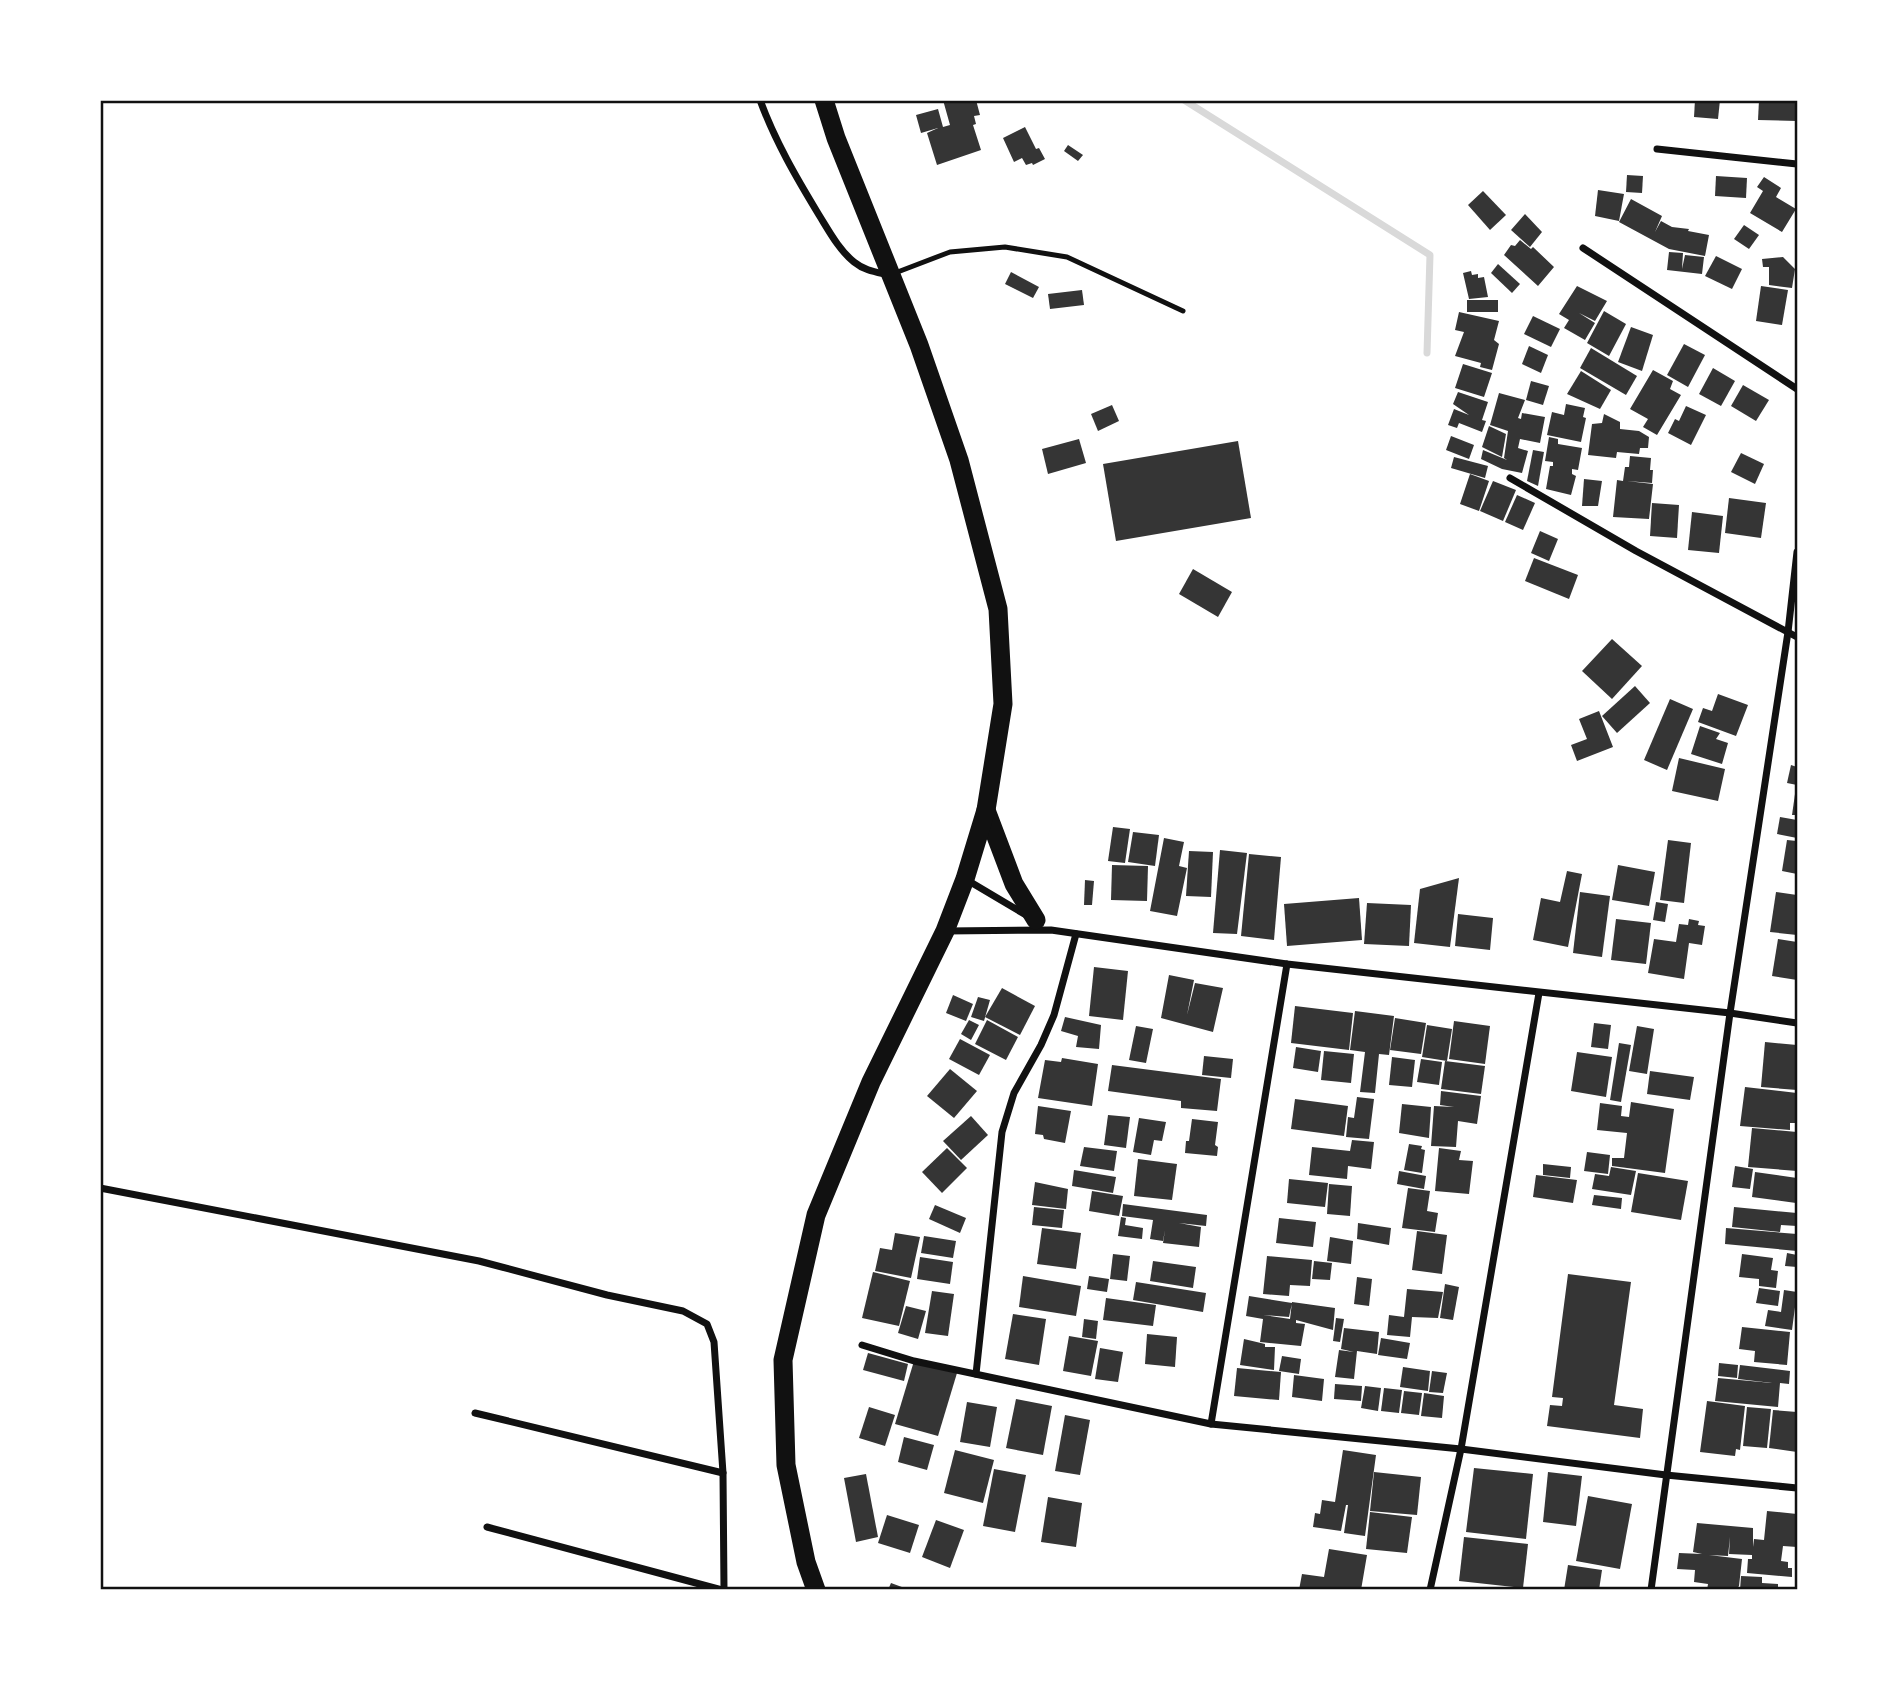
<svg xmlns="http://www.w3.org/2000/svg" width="1897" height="1690" font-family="'Zilla Slab',serif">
<rect width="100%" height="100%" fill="#fff"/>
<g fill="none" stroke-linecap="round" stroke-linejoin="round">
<!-- stream -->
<polyline stroke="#d9d9d9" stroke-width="7" points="1184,100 1430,255 1427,353"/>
</g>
<!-- building -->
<g fill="#353535">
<polygon points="943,100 976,100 980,115 974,116 976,124 973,125 981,150 937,165 927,133 938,128 921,133 916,115 938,109 943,127 950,125"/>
<polygon points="1695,100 1720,100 1718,119 1694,117"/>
<polygon points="1759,100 1797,100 1797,121 1758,120"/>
<polygon points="1025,127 1036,149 1039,148 1045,159 1033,165 1032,163 1026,165 1022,158 1014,162 1003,138"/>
<polygon points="1068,145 1083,155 1078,161 1064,151"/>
<polygon points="1627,175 1643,176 1642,193 1626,192"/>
<polygon points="1716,176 1747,178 1746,198 1715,196"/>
<polygon points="1764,177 1781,188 1776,197 1796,209 1782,232 1750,213 1763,191 1757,187"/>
<polygon points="1598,190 1624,194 1619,221 1595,216"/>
<polygon points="1483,191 1506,215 1490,230 1468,205"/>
<polygon points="1631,199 1662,216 1655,232 1661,221 1672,227 1689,229 1688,231 1709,235 1705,256 1669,249 1619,222"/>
<polygon points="1525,214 1542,232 1530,247 1511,230"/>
<polygon points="1744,225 1759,235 1749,249 1734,239"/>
<polygon points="1520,240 1531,249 1533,247 1554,267 1538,286 1504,255 1511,245 1515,246"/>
<polygon points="1669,252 1683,253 1682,269 1685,255 1704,257 1702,274 1667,270"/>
<polygon points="1716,256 1742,269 1732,289 1705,276"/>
<polygon points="1783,257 1795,269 1792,288 1769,285 1769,267 1763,267 1762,259"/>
<polygon points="1498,264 1520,284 1512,293 1491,273"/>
<polygon points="1471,271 1472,275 1478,274 1478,278 1484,277 1488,297 1469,299 1463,273"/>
<polygon points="1011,272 1039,287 1033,298 1005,284"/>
<polygon points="1577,286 1607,301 1595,321 1579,313 1595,323 1585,340 1564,328 1569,320 1559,314"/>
<polygon points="1761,286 1788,290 1782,325 1756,321"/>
<polygon points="1082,290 1084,305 1050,309 1048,294"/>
<rect x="1467" y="300" width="31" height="12"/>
<polygon points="1604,311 1626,324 1609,356 1587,343"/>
<polygon points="1459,312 1499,321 1494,340 1499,344 1492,370 1480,367 1481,363 1455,356 1464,332 1455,330"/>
<polygon points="1533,316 1560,329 1551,347 1524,334"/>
<polygon points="1631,327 1653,335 1642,371 1618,362"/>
<polygon points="1684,344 1705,355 1688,387 1667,375"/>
<polygon points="1529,346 1548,355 1541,373 1522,364"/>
<polygon points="1591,348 1637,376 1626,395 1580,368"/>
<polygon points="1463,364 1492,373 1484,397 1455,388"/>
<polygon points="1713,368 1735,381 1721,406 1699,394"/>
<polygon points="1653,370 1673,381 1670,389 1681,395 1657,435 1643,427 1648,419 1630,409"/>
<polygon points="1581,371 1611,390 1600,409 1567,394"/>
<polygon points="1531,381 1549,386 1543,405 1526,400"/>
<polygon points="1743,385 1769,400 1756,421 1731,406"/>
<polygon points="1458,392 1488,402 1482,420 1486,421 1482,432 1459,423 1457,428 1448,425 1454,409 1469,415 1453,404"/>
<polygon points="1499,393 1525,400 1518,418 1521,419 1522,413 1545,417 1540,443 1520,439 1518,448 1528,451 1522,473 1502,469 1481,459 1483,450 1507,460 1504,458 1508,431 1490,425"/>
<polygon points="1566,404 1585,408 1583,417 1586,418 1581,442 1547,435 1552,412 1564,415"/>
<polygon points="1112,405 1119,421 1098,431 1091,414"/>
<polygon points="1686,406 1706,415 1691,445 1668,433 1675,419 1679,421"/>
<polygon points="1604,414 1620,422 1620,429 1639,431 1649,437 1648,448 1640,448 1639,454 1617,452 1616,458 1588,455 1592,424 1602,423"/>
<polygon points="1489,426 1506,434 1502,457 1482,447"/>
<polygon points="1451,436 1474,445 1469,459 1446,450"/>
<polygon points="1549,437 1558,439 1558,444 1582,448 1578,470 1572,469 1572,474 1576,476 1571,495 1546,489 1550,466 1553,466 1553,462 1545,461"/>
<polygon points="1079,439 1086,463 1048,474 1042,449"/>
<polygon points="1238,441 1251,518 1116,541 1103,464"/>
<polygon points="1533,450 1544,452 1538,486 1527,481"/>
<polygon points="1741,453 1764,464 1755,484 1731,472"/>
<polygon points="1630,456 1651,458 1650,470 1653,470 1652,483 1627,481 1653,484 1649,519 1613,517 1617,480 1623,481 1625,467 1629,467"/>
<polygon points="1454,457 1488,466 1485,478 1451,468"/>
<polygon points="1470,474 1489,481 1479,511 1460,504"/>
<polygon points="1584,479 1602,481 1598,506 1582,506"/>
<polygon points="1493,481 1516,490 1503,521 1480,511"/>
<polygon points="1517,495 1535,503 1523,530 1505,522"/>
<polygon points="1729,498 1766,503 1761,538 1725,533"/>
<polygon points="1652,503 1679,505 1677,538 1650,536"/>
<polygon points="1692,512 1723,516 1719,553 1688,550"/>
<polygon points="1540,531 1558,539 1549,561 1531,553"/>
<polygon points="1534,558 1578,575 1569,599 1525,581"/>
<polygon points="1193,569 1232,592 1218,617 1179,594"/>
<polygon points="1612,639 1642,666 1612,699 1582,671"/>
<polygon points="1635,686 1650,703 1617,733 1602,716"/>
<polygon points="1718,694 1748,705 1736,736 1698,722 1703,708 1712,711"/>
<polygon points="1670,699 1693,709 1667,770 1644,760"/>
<polygon points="1599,711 1613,747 1577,761 1571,745 1587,739 1579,719"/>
<polygon points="1700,726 1720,733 1716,739 1728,743 1722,764 1691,754"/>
<polygon points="1679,758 1725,769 1718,801 1672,791"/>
<polygon points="1791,765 1797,767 1797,785 1787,783"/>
<polygon points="1796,787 1797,788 1797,815 1792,815"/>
<polygon points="1780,817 1797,820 1797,838 1777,834"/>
<polygon points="1113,827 1130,829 1125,863 1108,861"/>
<polygon points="1133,832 1159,835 1155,866 1128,862"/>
<polygon points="1164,838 1184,842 1179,866 1187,868 1177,916 1150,911"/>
<polygon points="1668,840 1691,843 1684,903 1660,900"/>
<polygon points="1787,840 1797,841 1797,874 1782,871"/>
<polygon points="1220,850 1247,853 1237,934 1213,933"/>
<polygon points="1189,851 1213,852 1211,897 1186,896"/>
<polygon points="1249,854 1281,857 1274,940 1241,936"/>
<polygon points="1112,865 1148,866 1147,901 1111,900"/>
<polygon points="1618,865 1655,872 1649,906 1612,900"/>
<polygon points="1567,871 1582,874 1568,947 1533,940 1541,898 1560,902"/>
<polygon points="1459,878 1450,947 1414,943 1420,889"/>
<polygon points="1085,880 1094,881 1092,905 1084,905"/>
<polygon points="1580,892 1610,896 1602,957 1573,953"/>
<polygon points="1776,892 1797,895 1797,935 1770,932"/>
<polygon points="1359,898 1362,940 1287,946 1284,904"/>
<polygon points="1656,902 1668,904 1665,922 1653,920"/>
<polygon points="1367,903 1411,905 1409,946 1364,944"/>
<polygon points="1458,914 1493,918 1490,950 1455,946"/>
<polygon points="1616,919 1651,923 1646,964 1611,960"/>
<polygon points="1689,919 1699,921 1698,925 1705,926 1702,945 1689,943 1684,979 1648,973 1654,939 1676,942 1679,924 1688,925"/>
<polygon points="1778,939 1797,942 1797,980 1772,976"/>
<polygon points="1094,967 1128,971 1123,1020 1089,1016"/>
<polygon points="1169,975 1194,980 1187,1015 1195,983 1223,988 1213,1032 1161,1018"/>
<polygon points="1002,988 1035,1006 1020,1035 985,1017"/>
<polygon points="953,995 973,1004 966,1021 946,1013"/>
<polygon points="978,997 990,1000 984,1021 971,1017"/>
<polygon points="1295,1006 1353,1013 1349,1050 1291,1043"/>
<polygon points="1355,1011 1394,1016 1389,1055 1379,1054 1375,1093 1360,1092 1365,1052 1350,1050"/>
<polygon points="1065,1017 1101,1025 1099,1049 1076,1047 1078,1036 1061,1031"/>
<polygon points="1395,1018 1426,1023 1421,1054 1390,1050"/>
<polygon points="969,1020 979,1025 971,1040 961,1034"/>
<polygon points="987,1020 1018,1037 1006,1060 975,1044"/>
<polygon points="1454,1021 1490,1026 1485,1064 1449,1059"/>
<polygon points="1594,1023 1611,1025 1608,1049 1591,1047"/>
<polygon points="1427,1025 1452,1029 1447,1061 1422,1057"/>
<polygon points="1136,1026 1153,1029 1146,1063 1129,1060"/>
<polygon points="1637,1026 1654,1029 1647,1074 1629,1071"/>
<polygon points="960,1039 990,1055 979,1075 949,1059"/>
<polygon points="1765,1042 1797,1045 1797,1090 1761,1087"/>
<polygon points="1619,1043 1631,1045 1621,1102 1610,1100"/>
<polygon points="1296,1047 1321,1051 1318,1072 1293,1068"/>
<polygon points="1324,1051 1354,1054 1351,1083 1321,1080"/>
<polygon points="1577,1052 1612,1057 1606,1097 1571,1091"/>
<polygon points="1204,1056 1233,1059 1231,1078 1202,1075"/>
<polygon points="1392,1057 1415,1060 1412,1087 1389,1085"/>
<polygon points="1062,1058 1098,1064 1092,1106 1038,1098 1045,1060 1061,1062"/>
<polygon points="1421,1059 1442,1062 1439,1085 1417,1082"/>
<polygon points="1445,1061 1485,1066 1481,1094 1441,1089"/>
<polygon points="1112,1065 1221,1079 1217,1111 1181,1108 1181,1101 1108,1091"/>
<polygon points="950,1069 977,1091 954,1118 927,1096"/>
<polygon points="1650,1071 1694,1077 1690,1100 1647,1094"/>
<polygon points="1745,1087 1797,1093 1796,1123 1790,1123 1790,1130 1740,1126"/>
<polygon points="1441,1091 1481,1096 1477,1124 1458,1121 1456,1147 1431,1146 1434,1106 1454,1107 1440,1105"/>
<polygon points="1357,1097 1374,1099 1369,1139 1346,1137 1348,1117 1354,1118"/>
<polygon points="1295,1099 1348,1106 1344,1136 1291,1129"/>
<polygon points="1631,1102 1674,1109 1665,1173 1612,1166 1612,1158 1624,1158 1627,1133 1597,1130 1600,1103 1622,1106 1621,1116 1629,1117"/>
<polygon points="1402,1104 1431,1107 1429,1138 1399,1133"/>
<polygon points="1038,1106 1071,1111 1065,1143 1044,1139 1043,1135 1035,1134"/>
<polygon points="1108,1115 1130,1117 1126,1148 1104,1145"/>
<polygon points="971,1116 988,1135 961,1160 943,1141"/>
<polygon points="1139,1118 1166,1122 1162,1141 1154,1140 1151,1155 1133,1152"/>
<polygon points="1192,1119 1218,1122 1215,1145 1218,1147 1217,1156 1185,1153 1186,1141 1189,1141"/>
<polygon points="1752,1128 1797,1132 1797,1171 1748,1167"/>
<polygon points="1352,1140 1374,1142 1371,1169 1348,1166 1347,1179 1309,1175 1312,1147 1350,1151"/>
<polygon points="1409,1144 1422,1146 1421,1149 1425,1150 1422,1173 1404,1170"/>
<polygon points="1084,1147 1117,1151 1114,1171 1080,1166"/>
<polygon points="947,1148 967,1168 942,1193 922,1172"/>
<polygon points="1439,1148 1461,1151 1459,1160 1473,1161 1469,1194 1435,1191"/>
<polygon points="1587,1152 1610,1155 1608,1174 1584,1171"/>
<polygon points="1138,1159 1177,1164 1172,1200 1134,1196"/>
<polygon points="1543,1164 1571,1167 1570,1178 1543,1175"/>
<polygon points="1735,1166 1753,1169 1750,1189 1732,1187"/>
<polygon points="1611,1167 1636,1171 1631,1195 1592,1189 1595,1174 1609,1176"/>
<polygon points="1074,1170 1116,1177 1113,1193 1072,1186"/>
<polygon points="1399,1171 1426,1176 1424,1189 1397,1184"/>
<polygon points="1755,1172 1797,1178 1796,1203 1752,1197"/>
<polygon points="1638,1173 1688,1181 1681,1220 1631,1212"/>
<polygon points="1536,1175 1577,1180 1573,1203 1533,1197"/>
<polygon points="1289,1179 1328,1183 1325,1207 1287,1203"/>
<polygon points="1035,1182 1068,1189 1066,1209 1032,1205"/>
<polygon points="1329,1184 1352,1186 1350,1216 1327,1214"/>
<polygon points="1408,1188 1430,1191 1427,1211 1438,1213 1435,1232 1402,1228"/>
<polygon points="1092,1191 1123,1196 1119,1216 1089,1211"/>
<polygon points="1594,1195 1622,1198 1621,1209 1592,1205"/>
<polygon points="1123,1204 1207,1215 1206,1226 1179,1223 1201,1227 1199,1247 1163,1243 1165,1230 1163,1241 1150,1239 1153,1220 1122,1216"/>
<polygon points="935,1205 966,1218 960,1233 929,1219"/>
<polygon points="1034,1207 1064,1210 1062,1228 1032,1225"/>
<polygon points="1734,1207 1797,1213 1797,1226 1781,1225 1780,1232 1732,1227"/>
<polygon points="1121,1217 1126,1218 1125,1225 1143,1228 1142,1239 1118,1236"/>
<polygon points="1279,1218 1316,1222 1313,1247 1276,1243"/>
<polygon points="1358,1223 1391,1228 1389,1245 1357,1239"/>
<polygon points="1042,1228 1081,1233 1076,1269 1037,1264"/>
<polygon points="1726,1228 1797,1234 1797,1251 1725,1244"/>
<polygon points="1417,1231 1447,1235 1442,1274 1412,1270"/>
<polygon points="895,1233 920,1237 911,1278 875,1271 880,1248 892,1250"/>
<polygon points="924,1236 956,1241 953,1258 921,1253"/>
<polygon points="1330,1237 1353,1241 1351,1264 1327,1261"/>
<polygon points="1787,1253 1797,1255 1797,1267 1785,1266"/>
<polygon points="1113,1254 1130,1256 1127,1281 1110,1279"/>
<polygon points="1742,1254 1773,1258 1771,1270 1778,1271 1776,1288 1759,1286 1759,1279 1739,1277"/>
<polygon points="1267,1256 1312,1260 1310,1286 1290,1285 1289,1296 1263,1294"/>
<polygon points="920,1257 953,1262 950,1284 917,1279"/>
<polygon points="1153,1261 1196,1267 1193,1288 1150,1281"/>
<polygon points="1314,1261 1332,1263 1330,1280 1312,1279"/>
<polygon points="873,1272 910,1281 899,1326 862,1318"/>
<polygon points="1568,1274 1631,1282 1614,1405 1643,1409 1640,1438 1547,1426 1550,1405 1562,1406 1563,1398 1552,1397"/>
<polygon points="1023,1276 1081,1286 1076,1316 1019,1307"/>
<polygon points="1089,1276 1109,1279 1107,1292 1087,1289"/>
<polygon points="1357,1277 1372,1279 1369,1306 1354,1304"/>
<polygon points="1136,1282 1206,1293 1203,1312 1133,1300"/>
<polygon points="1445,1284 1459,1287 1453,1320 1440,1318"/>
<polygon points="1759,1288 1780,1291 1778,1306 1756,1303"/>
<polygon points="1407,1289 1443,1292 1438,1318 1412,1317 1410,1337 1387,1335 1389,1315 1404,1317"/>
<polygon points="1784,1290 1797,1292 1792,1330 1765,1326 1768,1310 1781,1312"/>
<polygon points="932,1291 954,1294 948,1336 925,1333"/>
<polygon points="1249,1296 1292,1303 1289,1317 1263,1315 1290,1319 1292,1302 1335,1308 1333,1330 1296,1320 1296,1323 1305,1324 1301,1346 1260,1342 1263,1319 1246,1316"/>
<polygon points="1106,1298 1156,1305 1153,1326 1103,1320"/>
<polygon points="906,1306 926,1311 918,1339 898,1333"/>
<polygon points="1013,1314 1046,1319 1039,1365 1005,1359"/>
<polygon points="1336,1318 1344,1319 1340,1342 1333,1341"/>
<polygon points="1084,1319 1098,1321 1096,1339 1082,1337"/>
<polygon points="1742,1327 1790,1332 1787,1365 1754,1362 1755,1351 1739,1349"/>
<polygon points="1344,1328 1379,1332 1377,1354 1357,1351 1354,1379 1335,1377 1339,1350 1354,1352 1341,1349"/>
<polygon points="1147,1334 1177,1337 1175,1367 1145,1364"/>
<polygon points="1069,1336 1098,1341 1091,1376 1063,1371"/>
<polygon points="1381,1338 1410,1343 1407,1359 1378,1355"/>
<polygon points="1244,1339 1265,1344 1265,1347 1275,1347 1274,1370 1240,1365"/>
<polygon points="1100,1348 1123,1352 1118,1382 1095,1379"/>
<polygon points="868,1353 908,1364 904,1381 863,1370"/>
<polygon points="1282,1356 1301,1359 1299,1374 1279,1371"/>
<polygon points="914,1361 957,1373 938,1436 895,1424"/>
<polygon points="1719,1363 1738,1365 1737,1378 1718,1376"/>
<polygon points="1740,1365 1790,1371 1789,1384 1780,1383 1778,1407 1715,1401 1718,1378 1772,1383 1738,1379"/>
<polygon points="1403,1367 1430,1371 1428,1391 1400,1387"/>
<polygon points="1237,1368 1281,1372 1279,1400 1234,1396"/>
<polygon points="1432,1371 1447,1373 1443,1393 1429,1392"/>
<polygon points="1294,1375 1324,1379 1322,1401 1292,1397"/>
<polygon points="1335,1384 1362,1386 1361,1401 1334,1399"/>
<polygon points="1365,1386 1381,1388 1378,1411 1361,1408"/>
<polygon points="1384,1388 1402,1390 1399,1413 1381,1411"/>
<polygon points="1404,1391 1422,1393 1419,1415 1401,1413"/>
<polygon points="1424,1393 1444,1396 1442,1418 1421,1416"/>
<polygon points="1016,1399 1052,1406 1043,1455 1006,1448"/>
<polygon points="1707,1401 1745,1406 1740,1450 1736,1449 1735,1456 1700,1452"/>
<polygon points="967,1402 997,1407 990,1447 960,1442"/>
<polygon points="869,1407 895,1415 885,1446 859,1438"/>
<polygon points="1747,1407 1771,1409 1767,1448 1743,1446"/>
<polygon points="1773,1410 1797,1412 1797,1452 1769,1448"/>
<polygon points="1065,1415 1090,1420 1080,1475 1055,1471"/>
<polygon points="904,1437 934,1445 927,1470 898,1462"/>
<polygon points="955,1450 994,1460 983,1503 944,1493"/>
<polygon points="1343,1450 1376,1455 1365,1536 1344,1533 1348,1505 1346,1505 1341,1531 1313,1527 1315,1513 1320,1514 1322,1500 1335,1502"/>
<polygon points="1474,1468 1533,1474 1526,1539 1466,1532"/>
<polygon points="994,1469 1026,1475 1015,1532 983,1526"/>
<polygon points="1374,1472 1421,1477 1417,1515 1370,1511"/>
<polygon points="1548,1472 1582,1476 1576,1526 1543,1522"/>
<polygon points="866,1474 878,1537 856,1542 844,1478"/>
<polygon points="1588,1496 1632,1504 1620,1569 1576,1561"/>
<polygon points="1048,1497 1082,1503 1076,1547 1041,1542"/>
<polygon points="1767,1511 1797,1514 1797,1547 1783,1546 1781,1561 1788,1562 1788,1568 1792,1568 1792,1577 1747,1573 1748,1559 1752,1559 1752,1555 1729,1554 1730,1537 1728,1556 1709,1555 1742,1559 1739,1586 1736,1590 1707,1590 1708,1584 1694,1582 1695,1570 1677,1569 1679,1553 1702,1554 1693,1552 1697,1523 1753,1528 1753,1547 1754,1539 1764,1540"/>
<polygon points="1370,1512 1412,1517 1407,1553 1366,1549"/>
<polygon points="887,1515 919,1525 910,1553 878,1543"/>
<polygon points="936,1520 964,1530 950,1568 922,1557"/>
<polygon points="1464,1537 1528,1544 1523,1588 1459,1581"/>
<polygon points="1329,1549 1367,1555 1361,1590 1340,1588 1341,1590 1299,1590 1302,1574 1324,1577"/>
<polygon points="1568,1565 1602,1570 1599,1590 1564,1590"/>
<polygon points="1741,1576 1762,1577 1762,1583 1778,1584 1778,1590 1740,1590"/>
<polygon points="891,1583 910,1590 888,1590"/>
</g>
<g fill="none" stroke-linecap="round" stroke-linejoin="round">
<!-- service -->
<polyline stroke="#111" stroke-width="5" points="895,273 950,252 1005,247 1067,257 1183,311"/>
<!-- minor -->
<g stroke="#111" stroke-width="7">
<path d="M760 100C775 141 796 177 819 215 829 231 839 250 854 262 865 271 876 272 889 275"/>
<polyline points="1657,149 1797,164"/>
<polyline points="1583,248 1797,389"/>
<polyline points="1510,478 1636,551 1797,637"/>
<polyline points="967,880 1026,915"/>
<polyline points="946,931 1051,930 1287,964 1730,1013 1797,1023"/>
<polyline points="100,1188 479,1261 607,1295 683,1311 707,1324 714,1342 723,1473 724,1590"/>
<polyline points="862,1345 914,1361 1211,1424 1461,1449 1666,1475 1797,1488"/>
<polyline points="976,1374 1002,1132 1014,1093 1041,1045 1054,1015 1076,934"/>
<polyline points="475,1413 723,1473"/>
<polyline points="1211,1424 1287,964"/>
<polyline points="487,1527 722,1590"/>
<polyline points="1430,1590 1461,1449 1539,993"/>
<polyline points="1651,1590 1730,1013 1788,632 1797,552"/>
</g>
<!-- trunk -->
<g stroke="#111" stroke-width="19">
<polyline points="986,810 1014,884 1036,920"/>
<polyline points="816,1590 806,1562 786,1465 783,1360 816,1215 871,1082 945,931 965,879 986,810 1003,704 998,609 959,460 919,345 836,138 824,100"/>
</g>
</g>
<!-- border -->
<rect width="1897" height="1690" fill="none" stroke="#ffffff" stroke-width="203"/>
<rect x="102" y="102" width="1694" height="1486" fill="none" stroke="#111" stroke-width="2.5"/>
</svg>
